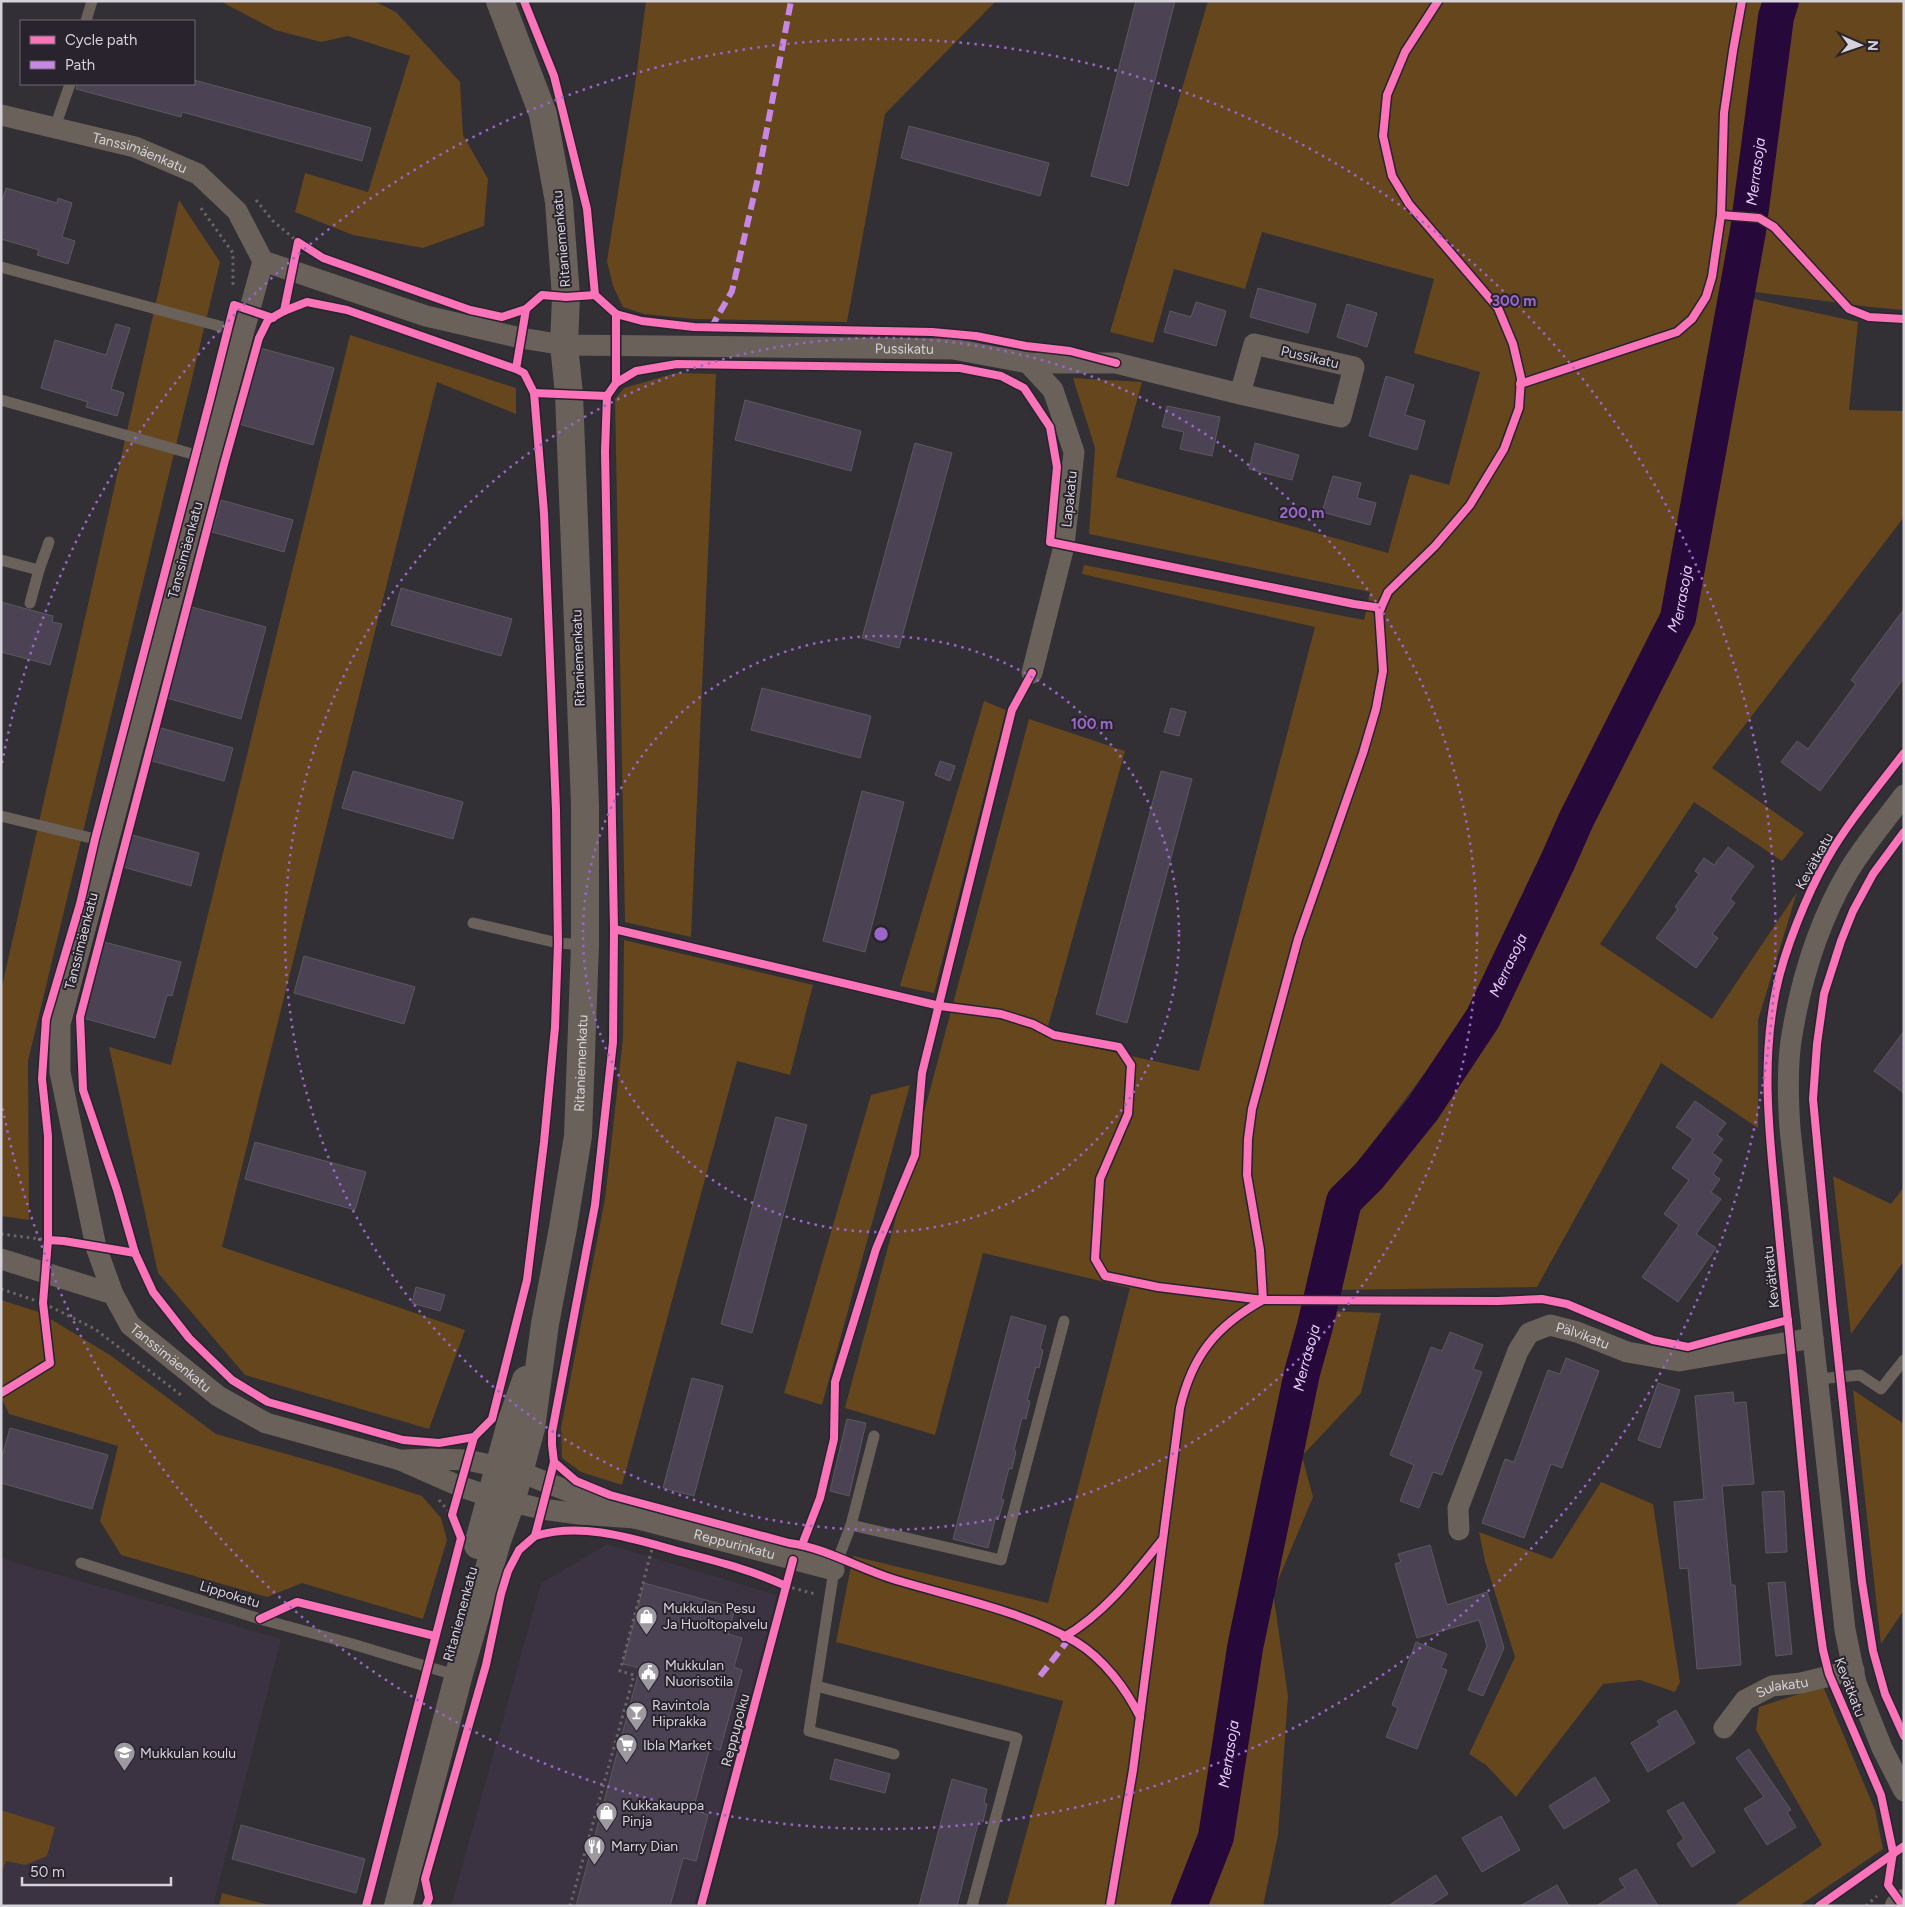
<svg xmlns="http://www.w3.org/2000/svg" width="1905" height="1907" font-family="Figtree,sans-serif">
<rect width="100%" height="100%" fill="#322f35"/>
<!-- built -->
<g fill="#3b3242">
<polygon points="607,1544 777,1595 694,1906 451,1906 541,1583"/>
<polygon points="1,1558 281,1639 213,1906 1,1906"/>
</g>
<!-- green -->
<g fill="#65461d">
<polygon points="220,1 374,1 396,12 460,82 463,135 488,179 484,226 423,248 353,235 295,212 305,173 368,192 410,56 348,36 321,42 275,30"/>
<polygon points="646,1 996,1 885,114 847,322 694,319 644,314 623,307 613,286 607,261 635,85"/>
<polygon points="1208,1 1904,1 1904,310 1870,307 1724,288 1664,617 1470,1013 1331,1198 1303,1310 1381,1313 1361,1393 1302,1456 1313,1497 1273,1592 1288,1696 1278,1835 1263,1906 1006,1906 1063,1701 836,1642 853,1556 1048,1603 1130,1288 983,1253 935,1435 845,1408 1029,719 1125,751 1045,1037 1199,1071 1315,627 1082,574 1084,565 1364,620 1370,592 1089,534 1095,448 1073,378 1142,382 1116,477 1388,553 1410,474 1449,485 1480,372 1414,353 1434,279 1262,232 1245,289 1174,269 1153,343 1110,332"/>
<polygon points="179,200 220,262 28,1061 29,1220 1,1216 1,991"/>
<polygon points="1749,298 1858,322 1849,410 1904,411 1904,517 1712,768 1804,833 1782,861 1694,802 1600,944 1712,1019 1797,892 1758,1020 1758,1128 1661,1063 1537,1287 1334,1290 1354,1205 1464,1067 1493,1021 1688,620"/>
<polygon points="350,335 516,388 516,414 437,382 222,1247 465,1330 429,1429 245,1375 158,1273 109,1047 171,1065"/>
<polygon points="676,373 716,374 691,937 625,922 615,399 624,388"/>
<polygon points="984,701 1006,710 934,993 900,986"/>
<polygon points="624,940 813,985 790,1075 737,1061 622,1485 581,1472 562,1458 561,1428 605,1199 623,1038"/>
<polygon points="910,1085 822,1405 784,1393 871,1095"/>
<polygon points="1833,1176 1891,1204 1904,1187 1904,1261 1851,1334"/>
<polygon points="1,1300 39,1312 110,1355 216,1434 332,1467 422,1496 441,1518 447,1540 423,1619 302,1583 267,1597 121,1555 100,1521 118,1446 9,1414 1,1397"/>
<polygon points="1853,1390 1904,1424 1904,1610 1881,1644"/>
<polygon points="1601,1482 1653,1504 1680,1682 1675,1692 1640,1680 1603,1684 1516,1797 1486,1765 1469,1754 1515,1657 1485,1561 1479,1532 1552,1559"/>
<polygon points="1823,1686 1875,1810 1883,1849 1799,1906 1733,1906 1822,1845 1756,1730 1759,1707"/>
<polygon points="1,1810 55,1827 47,1856 25,1865 6,1861 1,1875"/>
<polygon points="222,1893 273,1906 219,1906"/>
</g>
<g fill="none" stroke-linecap="round" stroke-linejoin="round">
<!-- river -->
<path stroke="#27083a" stroke-width="36" id="s1" d="M1189 1906 1216 1837 1245 1648 1302 1373 1315 1326 1344 1201 1369 1176 1422 1110 1483 1018 1557 863 1576 820 1678 618 1748 231 1776 17 1781 1"/>
</g>
<!-- building -->
<g fill="#4b4353" stroke="#5b595e">
<polygon points="1136,1 1175,1 1128,186 1091,176"/>
<polygon points="194,80 371,128 362,161 182,112 181,117 76,89 77,84 194,84"/>
<polygon points="909,126 1049,163 1040,196 901,158"/>
<polygon points="6,188 57,203 58,198 72,203 62,237 75,241 68,264 37,255 39,250 1,239 1,204"/>
<polygon points="1258,288 1316,304 1308,333 1250,317"/>
<polygon points="1196,302 1226,311 1216,346 1164,332 1170,311 1191,317"/>
<polygon points="1347,304 1377,313 1367,347 1337,337"/>
<polygon points="116,324 130,328 111,389 124,393 117,416 86,407 88,402 41,388 55,340 106,355"/>
<polygon points="260,348 334,368 313,445 239,424"/>
<polygon points="1386,376 1414,385 1405,415 1425,421 1417,450 1369,436"/>
<polygon points="745,400 861,431 851,471 735,440"/>
<polygon points="1167,406 1220,417 1212,456 1180,449 1184,432 1162,427"/>
<polygon points="915,443 952,453 899,648 862,638"/>
<polygon points="1255,443 1299,455 1292,480 1249,469"/>
<polygon points="1333,476 1361,483 1357,498 1376,503 1370,525 1322,512"/>
<polygon points="221,500 293,520 284,552 212,532"/>
<polygon points="401,588 512,619 501,656 391,625"/>
<polygon points="1,602 53,616 52,622 62,624 50,665 1,652"/>
<polygon points="192,607 266,627 241,719 167,698"/>
<polygon points="1904,609 1904,678 1820,791 1781,762 1797,741 1808,749 1856,684 1851,680"/>
<polygon points="762,688 871,716 860,758 751,730"/>
<polygon points="1171,708 1186,712 1179,736 1164,732"/>
<polygon points="161,728 233,748 224,781 152,761"/>
<polygon points="940,761 955,766 950,781 935,775"/>
<polygon points="353,771 463,802 453,839 342,808"/>
<polygon points="1161,771 1192,779 1127,1023 1096,1014"/>
<polygon points="862,791 904,802 865,952 823,941"/>
<polygon points="132,835 199,853 191,886 123,867"/>
<polygon points="1728,847 1754,866 1730,899 1735,903 1712,934 1718,938 1696,968 1656,938 1678,909 1675,907 1699,874 1695,871 1704,858 1714,865"/>
<polygon points="104,942 181,962 172,996 167,995 155,1038 83,1018"/>
<polygon points="304,956 415,987 404,1024 294,993"/>
<polygon points="1904,1031 1904,1093 1874,1071"/>
<polygon points="1695,1101 1726,1123 1717,1135 1723,1139 1712,1153 1722,1160 1713,1174 1720,1179 1711,1192 1721,1199 1696,1234 1716,1248 1678,1302 1642,1277 1679,1225 1664,1214 1689,1180 1672,1168 1693,1139 1676,1127"/>
<polygon points="776,1117 807,1125 752,1333 721,1324"/>
<polygon points="255,1142 366,1172 355,1210 245,1179"/>
<polygon points="416,1287 445,1295 440,1311 412,1303"/>
<polygon points="1011,1316 1046,1326 1040,1349 1043,1350 1039,1368 1036,1367 1027,1400 1030,1401 1026,1419 1022,1418 1014,1450 1016,1451 1012,1469 1009,1468 1001,1499 1004,1500 999,1517 996,1516 988,1548 953,1539"/>
<polygon points="1450,1332 1483,1345 1473,1369 1482,1372 1442,1475 1433,1472 1419,1508 1400,1501 1414,1465 1390,1455 1431,1347 1442,1351"/>
<polygon points="1566,1358 1599,1371 1562,1468 1551,1464 1524,1538 1482,1523 1505,1459 1514,1462 1548,1370 1560,1374"/>
<polygon points="692,1378 723,1386 694,1496 663,1488"/>
<polygon points="1658,1383 1680,1390 1660,1448 1638,1440"/>
<polygon points="1733,1392 1734,1403 1746,1402 1754,1484 1722,1486 1731,1585 1735,1585 1741,1665 1697,1669 1688,1568 1680,1569 1674,1502 1704,1499 1695,1396"/>
<polygon points="847,1419 866,1423 849,1496 830,1491"/>
<polygon points="10,1428 108,1455 92,1509 1,1483 1,1460"/>
<polygon points="1784,1491 1787,1552 1766,1553 1762,1492"/>
<polygon points="1430,1545 1447,1605 1487,1592 1504,1648 1483,1696 1468,1690 1487,1646 1479,1620 1417,1638 1395,1564 1401,1562 1398,1554"/>
<polygon points="1785,1582 1792,1654 1776,1656 1768,1583"/>
<polygon points="644,1583 735,1608 728,1634 742,1638 734,1667 742,1670 720,1750 710,1747 693,1810 708,1815 696,1861 683,1858 670,1906 576,1906 640,1668 623,1664"/>
<polygon points="1416,1642 1447,1654 1441,1668 1447,1670 1417,1749 1386,1737 1398,1708 1392,1705"/>
<polygon points="1676,1710 1695,1743 1648,1772 1631,1743 1660,1725 1657,1721"/>
<polygon points="1749,1749 1791,1810 1787,1812 1796,1827 1767,1845 1744,1809 1764,1797 1736,1758"/>
<polygon points="835,1759 890,1774 885,1793 830,1779"/>
<polygon points="1595,1777 1610,1801 1564,1829 1549,1806"/>
<polygon points="952,1779 987,1789 984,1803 987,1804 983,1822 979,1820 957,1906 919,1906"/>
<polygon points="1683,1802 1715,1852 1692,1867 1677,1844 1684,1839 1667,1811"/>
<polygon points="1501,1816 1520,1850 1482,1872 1462,1838"/>
<polygon points="241,1825 365,1859 356,1893 232,1859"/>
<polygon points="1636,1869 1658,1906 1596,1906 1625,1888 1619,1879"/>
<polygon points="1436,1875 1448,1894 1429,1906 1388,1906"/>
<polygon points="1557,1885 1569,1906 1520,1906"/>
</g>
<g fill="none" stroke-linecap="round" stroke-linejoin="round">
<!-- path -->
<g stroke="#6c6663" stroke-width="3" stroke-dasharray="2.5 4" stroke-linecap="butt">
<polyline points="256,200 273,221 298,242"/>
<polyline points="201,208 233,253 233,286"/>
<polyline points="1,1234 48,1240"/>
<polyline points="1,1289 43,1303 95,1329 181,1395"/>
<polyline points="439,1500 452,1515"/>
<polyline points="786,1586 815,1594"/>
<polyline points="570,1906 634,1675 620,1671 653,1545"/>
<polyline points="1866,1906 1877,1896"/>
</g>
<!-- service -->
<g stroke="#69615a" stroke-width="11">
<polyline points="86,21 92,1"/>
<polyline points="55,127 70,84"/>
<polyline points="1,267 245,333"/>
<polyline points="1,400 196,455"/>
<polyline points="1,560 39,570"/>
<polyline points="30,603 39,570 49,542"/>
<polyline points="1,816 95,839"/>
<polyline points="473,923 558,943 585,945"/>
<polyline points="1818,1379 1860,1375 1881,1389 1904,1360"/>
<polyline points="874,1436 851,1525 834,1570 809,1731 894,1754"/>
<polyline points="851,1525 1001,1560 1064,1321"/>
<polyline points="81,1563 260,1619 349,1643 445,1672 459,1674"/>
<polyline points="816,1686 1017,1738 972,1906"/>
</g>
<!-- minor -->
<g stroke="#69615a" stroke-width="21">
<path id="s2" d="M1 115 135 147 198 174 237 211 263 261 426 316 521 338 564 345 953 349 1028 363H1116L1240 394 1341 417 1354 367 1254 344 1240 394"/>
<path id="s3" d="M263 261 209 459 60 1024V1072L96 1247 113 1294 130 1325 218 1396 266 1423 400 1460 459 1486 491 1497 542 1509 579 1514 635 1518"/>
<polyline points="1028,363 1053,390 1074,452 1064,546 1032,673"/>
<path d="M1904 795C1885 821 1864 845 1848 872 1818 923 1800 983 1791 1041 1787 1070 1788 1100 1790 1129L1845 1630 1856 1683 1882 1748 1904 1791"/>
<polyline points="1,1259 113,1294"/>
<path id="s4" d="M404 1460 433 1459 467 1460 518 1471 635 1518 834 1570"/>
<path id="s5" d="M1459 1530 1458 1508 1518 1351 1529 1333 1550 1325 1577 1332 1627 1352 1679 1361 1813 1338"/>
<path id="s6" d="M1724 1728 1745 1700 1772 1686 1801 1683 1854 1670"/>
</g>
<!-- tertiary -->
<g stroke="#69615a" stroke-width="28">
<polyline points="478,1545 511,1423 526,1380"/>
<path id="s7" d="M398 1906 459 1674 497 1541 511 1502 531 1428 545 1324 563 1228 578 1136 585 945V804L569 394 564 345 566 297 559 202 543 114 500 1"/>
<polyline points="1899,1906 1904,1903"/>
</g>
<!-- quiet -->
<g stroke="#c787e3" stroke-width="6" stroke-dasharray="12 6" stroke-linecap="butt">
<polyline points="711,328 732,291 757,182 791,1"/>
<polyline points="1040,1676 1069,1639"/>
</g>
<defs>
<g id="cycleway">
<polyline points="1721,215 1759,218 1774,227 1849,309 1869,317 1904,319"/>
<polyline points="284,311 298,242 323,258 470,310 502,317 526,309"/>
<polyline points="616,314 642,321 694,327 932,332 976,336 1026,346 1070,351 1116,363"/>
<polyline points="516,369 347,310 307,302 284,311 268,320 259,338 224,464 80,1017 83,1090 117,1190 135,1253 153,1292 189,1338 232,1380 268,1402 403,1440 439,1443 474,1437 492,1419 527,1280 544,1142 555,1027 558,943 556,810 544,513 534,393 524,373 516,369 526,309 542,295 566,297 595,295"/>
<polyline points="616,383 636,371 677,364 960,368 1001,376 1024,388 1050,427 1057,467 1050,542 1354,604 1381,608"/>
<polyline points="1520,384 1677,332 1692,319 1706,297 1712,277 1721,215 1724,113 1733,51 1742,1"/>
<polyline points="534,393 607,396"/>
<polyline points="1904,832 1873,874 1853,911 1841,941 1824,994 1817,1044 1813,1099 1832,1301 1862,1582 1873,1651 1885,1694 1904,1736"/>
<polyline points="614,929 940,1006 1001,1014 1033,1024 1054,1035 1119,1047 1131,1065 1128,1114 1100,1179 1095,1259 1105,1276 1158,1287 1263,1300 1260,1250 1247,1175 1248,1139 1252,1109 1298,939 1363,753 1376,709 1383,671 1379,612 1388,592 1435,546 1470,505 1504,449 1519,408 1521,378 1513,344 1498,308 1409,204 1392,176 1383,136 1387,95 1405,52 1438,1"/>
<polyline points="48,1240 64,1241 135,1253"/>
<polyline points="1,1393 50,1363 43,1303 48,1240 48,1136 42,1079 46,1019 80,904 95,839 210,400 234,305 273,318"/>
<path d="M554 1462 576 1481 610 1495 789 1543C826 1548 858 1568 893 1579 952 1597 1023 1611 1076 1642 1104 1659 1126 1689 1140 1717"/>
<path d="M535 1536C584 1521 637 1540 685 1553 720 1562 754 1571 786 1586"/>
<polyline points="802,1545 820,1498 834,1439 835,1382 876,1249 915,1155 922,1073 1012,710 1032,673"/>
<polyline points="260,1619 297,1602 435,1636"/>
<path d="M1064 1637C1104 1614 1134 1575 1162 1540"/>
<polyline points="366,1906 461,1538 452,1515 474,1437"/>
<polyline points="426,1906 429,1898 425,1879 486,1665 501,1594 508,1571 519,1550 535,1536 554,1462 552,1445 552,1432 595,1205 613,1042 614,929 605,451 607,396 616,383 616,314 595,295 587,209 554,76 524,1"/>
<polyline points="701,1906 793,1560"/>
<path d="M1110 1906 1133 1770 1180 1408C1192 1356 1216 1326 1263 1300L1498 1301 1542 1299 1567 1304 1653 1340 1688 1347 1788 1320"/>
<polyline points="1819,1906 1904,1846"/>
<path d="M1903 1906 1888 1885 1893 1852 1881 1795 1829 1674 1823 1650C1807 1541 1800 1431 1788 1322 1783 1279 1779 1235 1775 1192 1768 1124 1762 1057 1776 990 1784 951 1807 894 1827 859 1848 822 1878 787 1904 753"/>
</g>
</defs>
<!-- cycleway casing -->
<use href="#cycleway" stroke="#28232d" stroke-width="11"/>
<!-- cycleway -->
<use href="#cycleway" stroke="#fb73b8" stroke-width="8"/>
</g>
<!-- distance rings -->
<g fill="none" stroke="#9a66c8" stroke-width="2.5" stroke-dasharray="2.5 5">
<circle cx="881" cy="934" r="298"/>
<circle cx="881" cy="934" r="596"/>
<path d="M2 763A895 895 0 1 1 2 1105"/>
</g>
<!-- icons -->
<defs>
<symbol id="shop-pin" viewBox="-11 -11 22 30"><path d="M0 17L-7.5 6A9.5 9.5 0 1 1 7.5 6Z" fill="#9c99a0" stroke="#28232d"/><path d="M-5-2.5h2.3a2.7 3.5 0 0 1 5.4 0H5L5.5 6h-11ZM-1.5-2.5h3a1.5 2.3 0 0 0-3 0Z" fill="#fff"/></symbol>
<symbol id="civic-pin" viewBox="-11 -11 22 30"><path d="M0 17L-7.5 6A9.5 9.5 0 1 1 7.5 6Z" fill="#9c99a0" stroke="#28232d"/><path d="M-.6-6.5H3V-4.5H.6V-3L4-1V1h2V6H-6V1h2V-1L-.6-3ZM-1.2 2.5V6h2.4V2.5Z" fill="#fff"/></symbol>
<symbol id="bar-pin" viewBox="-11 -11 22 30"><path d="M0 17L-7.5 6A9.5 9.5 0 1 1 7.5 6Z" fill="#9c99a0" stroke="#28232d"/><path d="M-6-5H6L.8 .8V4.5H3.5V6h-7V4.5H-.8V.8Z" fill="#fff"/></symbol>
<symbol id="supermarket-pin" viewBox="-11 -11 22 30"><path d="M0 17L-7.5 6A9.5 9.5 0 1 1 7.5 6Z" fill="#9c99a0" stroke="#28232d"/><path d="M-6-5.5h2.5l.6 2H6L4.5 2H-2.5L-4.4-4H-6ZM-1.5 3.2a1.3 1.3 0 1 0 .1 0ZM3 3.2a1.3 1.3 0 1 0 .1 0Z" fill="#fff"/></symbol>
<symbol id="school-pin" viewBox="-11 -11 22 30"><path d="M0 17L-7.5 6A9.5 9.5 0 1 1 7.5 6Z" fill="#9c99a0" stroke="#28232d"/><path d="M0-5L7-2L0 1L-7-2ZM-4 1L0 2.5L4 1V4Q0 6-4 4Z" fill="#fff"/></symbol>
<symbol id="restaurant-pin" viewBox="-11 -11 22 30"><path d="M0 17L-7.5 6A9.5 9.5 0 1 1 7.5 6Z" fill="#9c99a0" stroke="#28232d"/><path d="M-5-6h1v4h1v-4h1v4h1v-4h1v5L-1.5 .5V6h-2V.5L-5-1ZM5-6V6H3V1.5H1.5Q1.5-4 5-6Z" fill="#fff"/></symbol>
</defs>
<g fill-rule="evenodd">
<use href="#shop-pin" x="634" y="1604" width="25" height="34"/>
<use href="#civic-pin" x="636" y="1660" width="25" height="34"/>
<use href="#bar-pin" x="624" y="1700" width="25" height="34"/>
<use href="#supermarket-pin" x="614" y="1732" width="25" height="34"/>
<use href="#school-pin" x="112" y="1740" width="25" height="34"/>
<use href="#shop-pin" x="594" y="1800" width="25" height="34"/>
<use href="#restaurant-pin" x="582" y="1834" width="25" height="34"/>
</g>
<g text-anchor="middle" stroke-width="4" stroke-linejoin="round" paint-order="stroke">
<!-- street labels -->
<g font-size="14" fill="#d5d2d9" stroke="#28232d">
<text dy="5" stroke="none"><textPath href="#s2" startOffset="144">Tanssimäenkatu</textPath></text>
<text transform="translate(561 239) rotate(-95)" y="5">Ritaniemenkatu</text>
<text dy="5" stroke="none"><textPath href="#s2" startOffset="970">Pussikatu</textPath></text>
<text transform="translate(1310 357) rotate(13)" y="5">Pussikatu</text>
<text transform="translate(1069 499) rotate(-84)" y="5">Lapakatu</text>
<text transform="translate(185 550) rotate(-75)" y="5">Tanssimäenkatu</text>
<text transform="translate(578 658) rotate(-92)" y="5">Ritaniemenkatu</text>
<text transform="translate(1814 861) rotate(-61)" y="5">Kevätkatu</text>
<text transform="translate(81 941) rotate(-76)" y="5">Tanssimäenkatu</text>
<text dy="5" stroke="none"><textPath href="#s7" startOffset="865">Ritaniemenkatu</textPath></text>
<text transform="translate(1771 1277) rotate(-96)" y="5">Kevätkatu</text>
<text dy="5" stroke="none"><textPath href="#s5" startOffset="268">Pälvikatu</textPath></text>
<text dy="5" stroke="none"><textPath href="#s3" startOffset="1154">Tanssimäenkatu</textPath></text>
<text dy="5" stroke="none"><textPath href="#s4" startOffset="344">Reppurinkatu</textPath></text>
<text transform="translate(230 1594) rotate(17)" y="5">Lippokatu</text>
<text transform="translate(460 1614) rotate(-75)" y="5">Ritaniemenkatu</text>
<text transform="translate(1850 1687) rotate(69)" y="5">Kevätkatu</text>
<text dy="5" stroke="none"><textPath href="#s6" startOffset="75">Sulakatu</textPath></text>
<text transform="translate(735 1730) rotate(-75)" y="5">Reppupolku</text>
</g>
<!-- poi labels -->
<g font-size="14" fill="#d5d2d9" stroke="#28232d" text-anchor="start">
<text x="663" y="1613">Mukkulan Pesu<tspan x="663" dy="16">Ja Huoltopalvelu</tspan></text>
<text x="665" y="1670">Mukkulan<tspan x="665" dy="16">Nuorisotila</tspan></text>
<text x="652" y="1710">Ravintola<tspan x="652" dy="16">Hiprakka</tspan></text>
<text x="643" y="1750">Ibla Market</text>
<text x="140" y="1758">Mukkulan koulu</text>
<text x="622" y="1810">Kukkakauppa<tspan x="622" dy="16">Pinja</tspan></text>
<text x="611" y="1851">Marry Dian</text>
</g>
<!-- water labels -->
<g font-size="15" font-style="italic" fill="#e4cff8" stroke="#28232d">
<text dy="5" stroke="none"><textPath href="#s1" startOffset="1852">Merrasoja</textPath></text>
<text dy="5" stroke="none"><textPath href="#s1" startOffset="1418">Merrasoja</textPath></text>
<text dy="5" stroke="none"><textPath href="#s1" startOffset="1012">Merrasoja</textPath></text>
<text dy="5" stroke="none"><textPath href="#s1" startOffset="562">Merrasoja</textPath></text>
<text dy="5" stroke="none"><textPath href="#s1" startOffset="158">Merrasoja</textPath></text>
</g>
</g>
<circle cx="881" cy="934" r="8" fill="#9a66c8" stroke="#28232d" stroke-width="2.5"/>
<g font-size="15" text-anchor="middle" font-weight="bold" fill="#9a66c8" stroke="#28232d" stroke-width="4" stroke-linejoin="round" paint-order="stroke">
<text x="1514" y="306">300 m</text>
<text x="1302" y="518">200 m</text>
<text x="1092" y="729">100 m</text>
</g>
<!-- border -->
<rect width="1905" height="1907" fill="none" stroke="#d5d2d9" stroke-width="5"/>
<!-- legend -->
<rect x="20" y="20" width="175" height="65" fill="#28232d" stroke="#6d6972"/>
<rect x="30" y="36" width="25" height="8" fill="#fb73b8" stroke="#6d6972"/>
<text x="65" y="45" font-size="15" fill="#d5d2d9">Cycle path</text>
<rect x="30" y="61" width="25" height="8" fill="#c787e3" stroke="#6d6972"/>
<text x="65" y="70" font-size="15" fill="#d5d2d9">Path</text>
<!-- north arrow -->
<g transform="translate(1860 45) rotate(92)" stroke="#28232d" stroke-width="4" paint-order="stroke">
<path d="M0-4L9 19L0 12L-9 19Z" fill="#d5d2d9"/>
<text y="-8" font-size="14" font-weight="bold" text-anchor="middle" fill="#d5d2d9">N</text>
</g>
<!-- scale -->
<path d="M22 1877v8h149v-8" fill="none" stroke="#d5d2d9" stroke-width="2.5"/>
<text x="30" y="1877" font-size="15" fill="#d5d2d9" stroke="#28232d" stroke-width="4" paint-order="stroke">50 m</text>
</svg>
